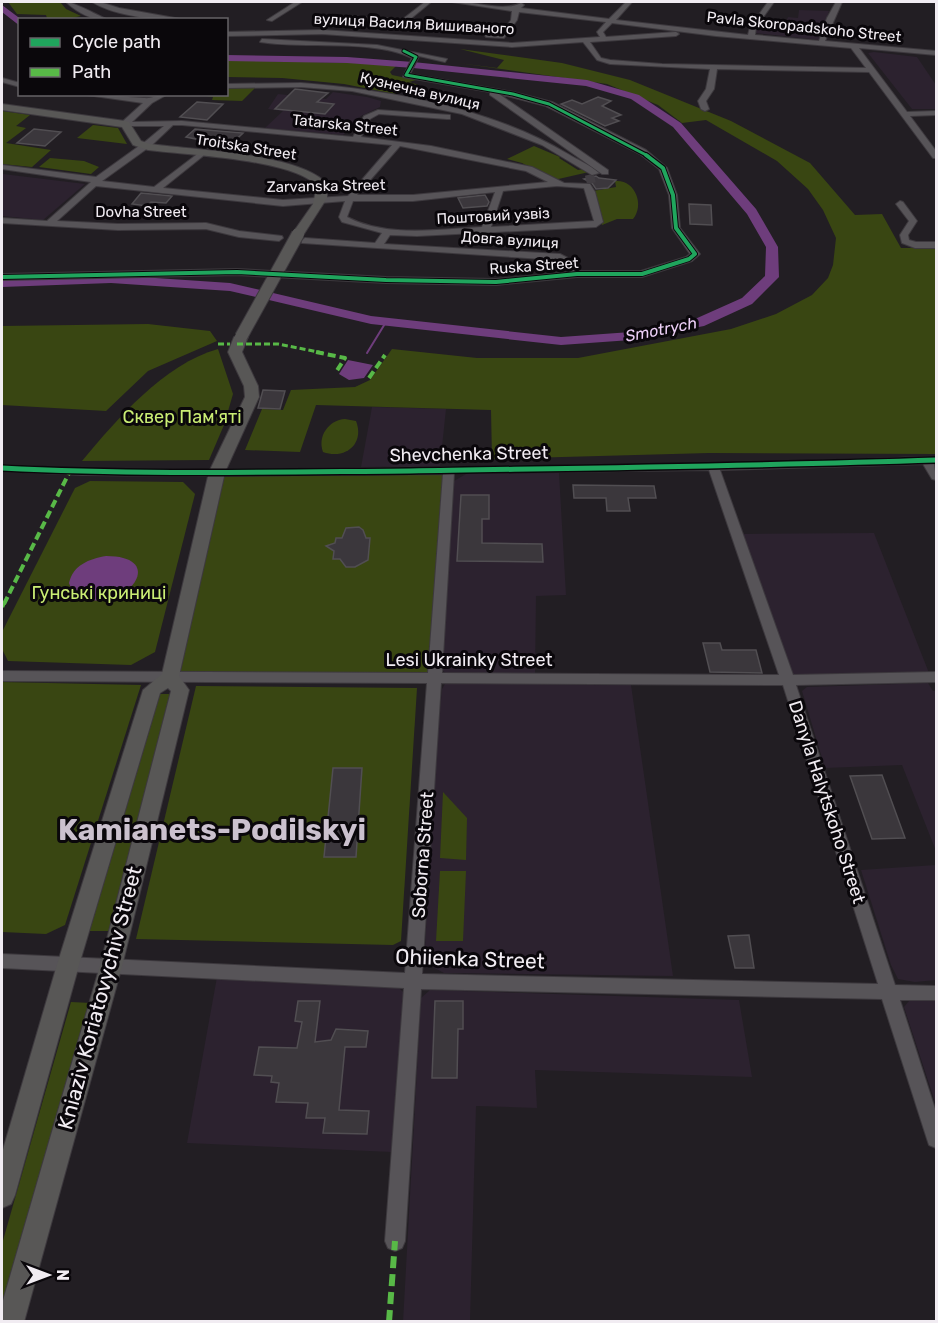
<svg xmlns="http://www.w3.org/2000/svg" width="938" height="1323" font-family="Rubik,sans-serif">
<rect width="100%" height="100%" fill="#221e23"/>
<!-- built -->
<g fill="#2c222f">
<polygon points="799,10 829,11 820,40 755,33 760,22 786,22 788,17 798,18"/>
<polygon points="874,52 917,57 936,85 935,100 936,109 912,109 868,53"/>
<polygon points="333,92 367,97 381,101 380,107 361,116 343,135 265,128 283,111 268,109 278,94 326,99"/>
<polygon points="3,174 85,184 43,220 2,216"/>
<polygon points="372,407 446,409 440,466 361,467"/>
<polygon points="559,473 566,595 536,596 535,677 449,675 443,671 440,665 454,481 466,474"/>
<polygon points="874,533 929,673 798,677 791,673 742,534"/>
<polygon points="451,682 631,685 673,976 444,973 429,965 425,948 434,772 442,689 445,684"/>
<polygon points="928,683 933,691 936,691 936,851 902,765 825,768 802,691 807,687"/>
<polygon points="936,865 936,980 915,982 898,979 891,965 861,870"/>
<polygon points="217,977 396,985 404,993 392,1152 187,1143"/>
<polygon points="430,990 739,1000 752,1077 535,1070 537,1108 476,1106 470,1321 403,1322 421,998"/>
<polygon points="936,1000 936,1105 904,1007 909,1001"/>
</g>
<!-- green -->
<g fill="#394612">
<polygon points="8,2 60,2 66,9 81,16 68,19 44,19 47,18 46,15 17,14"/>
<polygon points="460,49 562,63 630,80 731,121 810,163 855,215 882,214 901,248 936,248 936,454 709,453 492,459 491,410 316,405 300,452 245,450 262,409 283,410 291,390 355,387 370,380 392,349 477,358 578,358 731,329 776,314 812,295 828,278 833,265 836,238 823,210 808,189 777,161 706,120 682,123 658,105 607,84 458,63 497,68 504,60"/>
<polygon points="227,60 398,64 390,72 392,75 416,80 409,82 419,85 395,94 344,84 282,78 227,77"/>
<polygon points="227,86 257,86 242,101 212,100 213,97 206,96 226,94"/>
<polygon points="2,111 30,115 16,126 26,128 6,143 51,150 32,167 2,164"/>
<polygon points="93,125 118,128 127,144 77,138"/>
<polygon points="534,146 560,157 559,158 578,170 584,169 589,172 554,180 522,163 507,159"/>
<polygon points="50,158 84,161 99,167 91,174 39,167"/>
<path d="M615 181C635 179 645 205 633 219H617L602 225 593 191 616 187Z"/>
<polygon points="148,324 210,331 217,341 148,371 106,411 2,405 2,326"/>
<path d="M218 349 233 394 224 425 209 460 82 461C117 419 164 364 218 349Z"/>
<path d="M345 419 356 421C365 444 345 460 323 452 317 436 329 420 345 419Z"/>
<polygon points="449,469 434,678 170,677 217,472"/>
<polygon points="90,481 183,482 195,494 155,652 131,665 8,661 2,649 2,632 75,488"/>
<polygon points="2,682 141,685 65,925 46,934 2,932"/>
<polygon points="196,686 417,688 401,941 393,945 136,939"/>
<polygon points="158,694 172,694 113,931 87,931"/>
<polygon points="443,792 467,818 466,860 440,858"/>
<polygon points="440,871 466,871 463,941 436,941"/>
<polygon points="71,1002 91,1003 2,1303 2,1244"/>
</g>
<!-- water -->
<g fill="#6e3d7c">
<polygon points="348,360 373,365 364,378 349,380 339,374"/>
<path d="M106 556C165 556 132 606 89 600 79 598 72 593 69 583 73 565 89 559 106 556Z"/>
</g>
<g fill="none" stroke-linecap="round" stroke-linejoin="round">
<!-- stream -->
<polyline stroke="#6e3d7c" stroke-width="2" points="367,353 386,322"/>
<!-- river -->
<g fill="#6e3d7c" fill-rule="evenodd">
<polygon points="2,5 22,20 20,20 20,26 2,12"/>
<polygon points="226,55 347,57 413,62 587,80 639,95 681,123 756,209 778,247 779,277 752,304 704,326 631,340 561,345 371,324 230,291 111,283 2,287 2,279 111,275 230,283 371,316 561,337 631,332 695,319 742,298 765,276 766,247 747,214 673,127 631,99 586,86 413,68 347,63 226,61"/>
</g>
</g>
<!-- building -->
<g fill="#3b373c" stroke="#514e52" stroke-width="1.5">
<polygon points="295,89 328,93 317,102 334,104 325,114 275,109"/>
<polygon points="598,97 611,101 602,106 621,115 612,118 619,121 605,126 561,104 572,100 582,104"/>
<polygon points="197,102 223,104 207,120 180,117"/>
<polygon points="34,129 61,132 45,146 17,143"/>
<polygon points="195,129 243,133 225,150 209,148 215,143 186,137"/>
<polygon points="596,176 599,178 616,180 608,188 596,189 592,183 584,179"/>
<polygon points="141,193 172,196 166,203 151,202 147,206 132,204"/>
<polygon points="485,195 489,202 487,206 463,208 458,198"/>
<polygon points="689,204 711,205 712,225 690,224"/>
<polygon points="263,390 285,391 280,409 258,408"/>
<polygon points="573,485 654,486 656,498 628,498 630,511 607,511 606,498 574,498"/>
<polygon points="461,495 489,495 489,519 482,519 482,543 542,544 543,562 457,561"/>
<polygon points="359,527 363,530 366,538 370,538 368,560 355,567 346,567 340,559 333,559 334,551 326,546 335,543 336,538 342,538 346,528"/>
<polygon points="703,643 720,643 722,650 756,650 762,673 710,672"/>
<polygon points="333,768 362,768 356,857 324,857"/>
<polygon points="882,775 905,838 872,839 850,776"/>
<polygon points="749,935 754,968 735,968 728,936"/>
<polygon points="298,1001 320,1001 315,1042 331,1040 336,1029 368,1031 366,1047 345,1047 339,1110 369,1111 367,1134 323,1133 325,1118 306,1118 308,1103 276,1102 279,1083 271,1082 272,1076 254,1075 259,1047 297,1048 302,1022 295,1021"/>
<polygon points="435,1001 463,1001 463,1029 458,1029 457,1078 432,1078"/>
</g>
<g fill="none" stroke-linecap="round" stroke-linejoin="round">
<!-- minor-tunnel -->
<polyline stroke="#413d42" stroke-width="9" stroke-dasharray="9 4.5" stroke-linecap="butt" points="586,180 598,177"/>
<defs>
<g id="minor">
<path d="M66 2C71 1 100 16 108 20 91 20 78 13 66 2Z"/>
<path d="M92 2H100L119 8 186 20C157 20 117 17 92 2Z"/>
<polygon points="295,2 302,2 272,21 267,20"/>
<polygon points="425,2 431,2 409,20 429,27 460,31 460,33 428,31 403,23 342,20 339,18 342,16 403,19"/>
<path d="M452 2C473 0 502 13 521 3L524 5 521 8 609 19 626 2H632L616 20 748 35 750 27 768 2H774L756 27 755 35 819 41 827 18 836 2H842L825 41 936 51V55L859 48 907 112 936 111V115L910 116 936 151V158H933L869 72 717 69 714 89 706 101 709 109 705 111 701 109 698 101 706 89 710 69 610 64 597 60 583 42 512 47 322 34 226 36V32L322 30 512 43 600 37 597 32 606 22 519 12 517 20 504 38 486 37 484 34 500 35 511 20 512 11ZM612 23 716 36 851 48 866 68 662 64 610 60 601 58 590 42 676 36 679 34 676 32 606 37 603 32Z"/>
<path d="M262 39 377 45 447 59 445 62 419 56 410 74 513 92 552 102 646 150 667 168 677 195 680 228 700 254 692 261 642 277H577L496 285 386 283 237 275 2 280V274L237 269 386 277 496 279 571 272 567 265 558 260 302 243 301 241 305 238 375 243 382 233 342 222 339 217 345 201 283 206 96 186 57 221 118 224 206 223 239 231 282 236 283 238 279 241 239 237 206 229 118 230 2 223V218L47 221 91 182 2 169V165L96 177 146 141 164 126H122V122L143 103 80 94C102 94 123 97 144 98 152 99 160 94 168 94L152 103 132 122 182 121 353 137 364 116 378 110 450 115V119H447L379 114 370 119 361 137 431 146 532 167 564 183 590 184 595 192 603 222 596 227 417 236 390 235 384 244 560 254 574 261 580 271H641L686 257 690 254 672 228 669 195 659 169 640 154 546 106 499 94 608 170V174H602L490 95V92L403 77 412 58C375 39 302 49 260 42ZM173 125H182L392 145 348 196 283 200 163 188 203 156 204 154 200 152 154 187 102 181 152 145ZM400 146 526 171 548 182 413 195H357ZM557 186 584 188 594 221 491 227 503 191ZM495 192 482 227C439 229 387 238 347 217L353 201H413Z"/>
<polygon points="2,78 20,83 20,87 2,82"/>
<path d="M301 83C390 90 491 108 568 154 578 160 590 165 599 173L592 175 542 145 462 114 352 91 301 87 226 88V84Z"/>
<polygon points="900,201 903,202 917,221 908,235 909,240 916,242 936,242 936,248 915,248 902,243 900,235 909,221 896,204"/>
<path d="M926 457H936V463H934L936 480 932 479 923 464 720 470 793 675 936 672V682L796 685 895 985 936 986V1000H900L936 1112V1148L929 1145 927 1139 882 999 421 989 405 1241 402 1248 395 1251 388 1248 385 1241 404 988 2 968V954L405 973 427 683 2 681V671L428 673 443 474 202 476 83 475 2 471V465L83 469 202 470 713 464ZM709 470 779 675 442 673 454 473ZM441 683 783 685 878 984 422 974Z"/>
</g>
<g id="major">
<path d="M2 104 125 121 129 122 141 141 150 144C192 150 300 153 327 184V198L302 237H294L292 234 313 204 317 186C294 159 186 155 148 150L133 145 122 127 2 110Z"/>
<polygon points="241,333 248,337 242,352 258,386 259,397 225,472 179,676 189,690 122,966 24,1322 2,1322 2,1304 100,966 171,691 168,688 160,693 79,965 15,1195 11,1204 2,1208 2,1153 57,965 143,690 162,674 209,472 245,397 244,386 228,352 234,337"/>
</g>
</defs>
<!-- minor casing -->
<use href="#minor" stroke="#3d393e" stroke-width="2"/>
<!-- major casing -->
<use href="#major" stroke="#3d393e" stroke-width="2"/>
<!-- minor -->
<use href="#minor" fill="#575458" fill-rule="evenodd"/>
<!-- major -->
<use href="#major" fill="#585756" fill-rule="evenodd"/>
<defs>
<polyline id="major-bridge" points="241,337 298,234"/>
</defs>
<!-- major-bridge casing -->
<use href="#major-bridge" stroke="#3d393e" stroke-width="14" stroke-linecap="butt"/>
<!-- major-bridge -->
<use href="#major-bridge" stroke="#585756" stroke-width="12"/>
<!-- quiet-far3 -->
<g stroke="#58b947" stroke-width="3" stroke-dasharray="6 3" stroke-linecap="butt">
<polyline points="218,344 230,344"/>
<polyline points="237,344 278,344 323,353"/>
</g>
<!-- quiet-far2 -->
<g stroke="#58b947" stroke-width="4" stroke-dasharray="8 4" stroke-linecap="butt">
<polyline points="316,352 345,358 336,372"/>
<polyline points="369,378 385,355"/>
<polyline points="4,604 70,471"/>
</g>
<!-- quiet-far1 -->
<polyline stroke="#58b947" stroke-width="4.5" stroke-dasharray="10 4.5" stroke-linecap="butt" points="2,607 4,602"/>
<!-- quiet -->
<polyline stroke="#58b947" stroke-width="6" stroke-dasharray="12 6" stroke-linecap="butt" points="389,1322 395,1241"/>
<defs>
<polyline id="cycleway-far2" points="404,51 416,57 406,75 513,94 549,104 648,156"/>
<polyline id="cycleway-far1" points="2,277 237,272 386,280 496,282 577,274 642,274 689,259 695,254 676,228 673,195 663,168 646,155"/>
<path id="cycleway" d="M2 468C138 475 274 472 410 471 586 468 761 466 936 460"/>
</defs>
<!-- cycleway-far2 casing -->
<use href="#cycleway-far2" stroke="#0a070b" stroke-width="5"/>
<!-- cycleway-far1 casing -->
<use href="#cycleway-far1" stroke="#0a070b" stroke-width="6"/>
<!-- cycleway casing -->
<use href="#cycleway" stroke="#0a070b" stroke-width="8"/>
<!-- cycleway-far2 -->
<use href="#cycleway-far2" stroke="#20a55d" stroke-width="3"/>
<!-- cycleway-far1 -->
<use href="#cycleway-far1" stroke="#20a55d" stroke-width="4"/>
<!-- cycleway -->
<use href="#cycleway" stroke="#20a55d" stroke-width="5"/>
</g>
<g text-anchor="middle" stroke-width="6" stroke-linejoin="round" paint-order="stroke">
<!-- far-street labels -->
<g font-size="15" fill="#f1ecf2" stroke="#0a070b">
<text transform="translate(414 24) rotate(3)" y="5">вулиця Василя Вишиваного</text>
<text transform="translate(804 27) rotate(6)" y="5">Pavla Skoropadskoho Street</text>
<text transform="translate(420 91) rotate(13)" y="5">Кузнечна вулиця</text>
<text transform="translate(345 125) rotate(6)" y="5">Tatarska Street</text>
<text transform="translate(246 147) rotate(9)" y="5">Troitska Street</text>
<text transform="translate(326 186) rotate(-1)" y="5">Zarvanska Street</text>
<text x="141" y="217">Dovha Street</text>
<text transform="translate(493 216) rotate(-3)" y="5">Поштовий узвіз</text>
<text transform="translate(510 240) rotate(4)" y="5">Довга вулиця</text>
<text transform="translate(534 266) rotate(-4)" y="5">Ruska Street</text>
</g>
<!-- far-water labels -->
<g font-size="16" font-style="italic" fill="#eccff6" stroke="#0a070b">
<text transform="translate(661 329) rotate(-11)" y="6">Smotrych</text>
</g>
<!-- park labels -->
<g font-size="18" fill="#caed74" stroke="#0a070b">
<text x="182" y="423">Сквер Пам'яті</text>
<text x="99" y="599">Гунські криниці</text>
</g>
<!-- street labels -->
<g font-size="18" fill="#f1ecf2" stroke="#0a070b">
<text transform="translate(469 454) rotate(-1)" y="6">Shevchenka Street</text>
<text x="469" y="666">Lesi Ukrainky Street</text>
<text transform="translate(827 802) rotate(72)" y="6">Danyla Halytskoho Street</text>
<text transform="translate(423 855) rotate(-86)" y="6">Soborna Street</text>
</g>
<!-- near-street labels -->
<g font-size="21" fill="#f1ecf2" stroke="#0a070b">
<text transform="translate(470 959) rotate(2)" y="7">Ohiienka Street</text>
<text transform="translate(100 998) rotate(-75)" y="7">Kniaziv Koriatovychiv Street</text>
</g>
<!-- town labels -->
<g font-size="30" font-weight="bold" fill="#cbc1ce" stroke="#0a070b">
<text x="212" y="840">Kamianets-Podilskyi</text>
</g>
</g>
<!-- border -->
<rect width="938" height="1323" fill="none" stroke="#f1ecf2" stroke-width="6"/>
<!-- legend -->
<rect x="18" y="18" width="210" height="78" fill="#0a070b" stroke="#666367" stroke-width="1.5"/>
<rect x="30" y="38" width="30" height="9" fill="#20a55d" stroke="#666367" stroke-width="1.5"/>
<text x="72" y="48" font-size="18" fill="#f1ecf2">Cycle path</text>
<rect x="30" y="68" width="30" height="9" fill="#58b947" stroke="#666367" stroke-width="1.5"/>
<text x="72" y="78" font-size="18" fill="#f1ecf2">Path</text>
<!-- north arrow -->
<g transform="translate(48 1275) rotate(90)" stroke="#0a070b" stroke-width="4.5" paint-order="stroke">
<path d="M0-4.5L10 22L0 15L-10 22Z" fill="#f1ecf2"/>
<text y="-9" font-size="16" font-weight="bold" text-anchor="middle" fill="#f1ecf2">N</text>
</g>
</svg>
